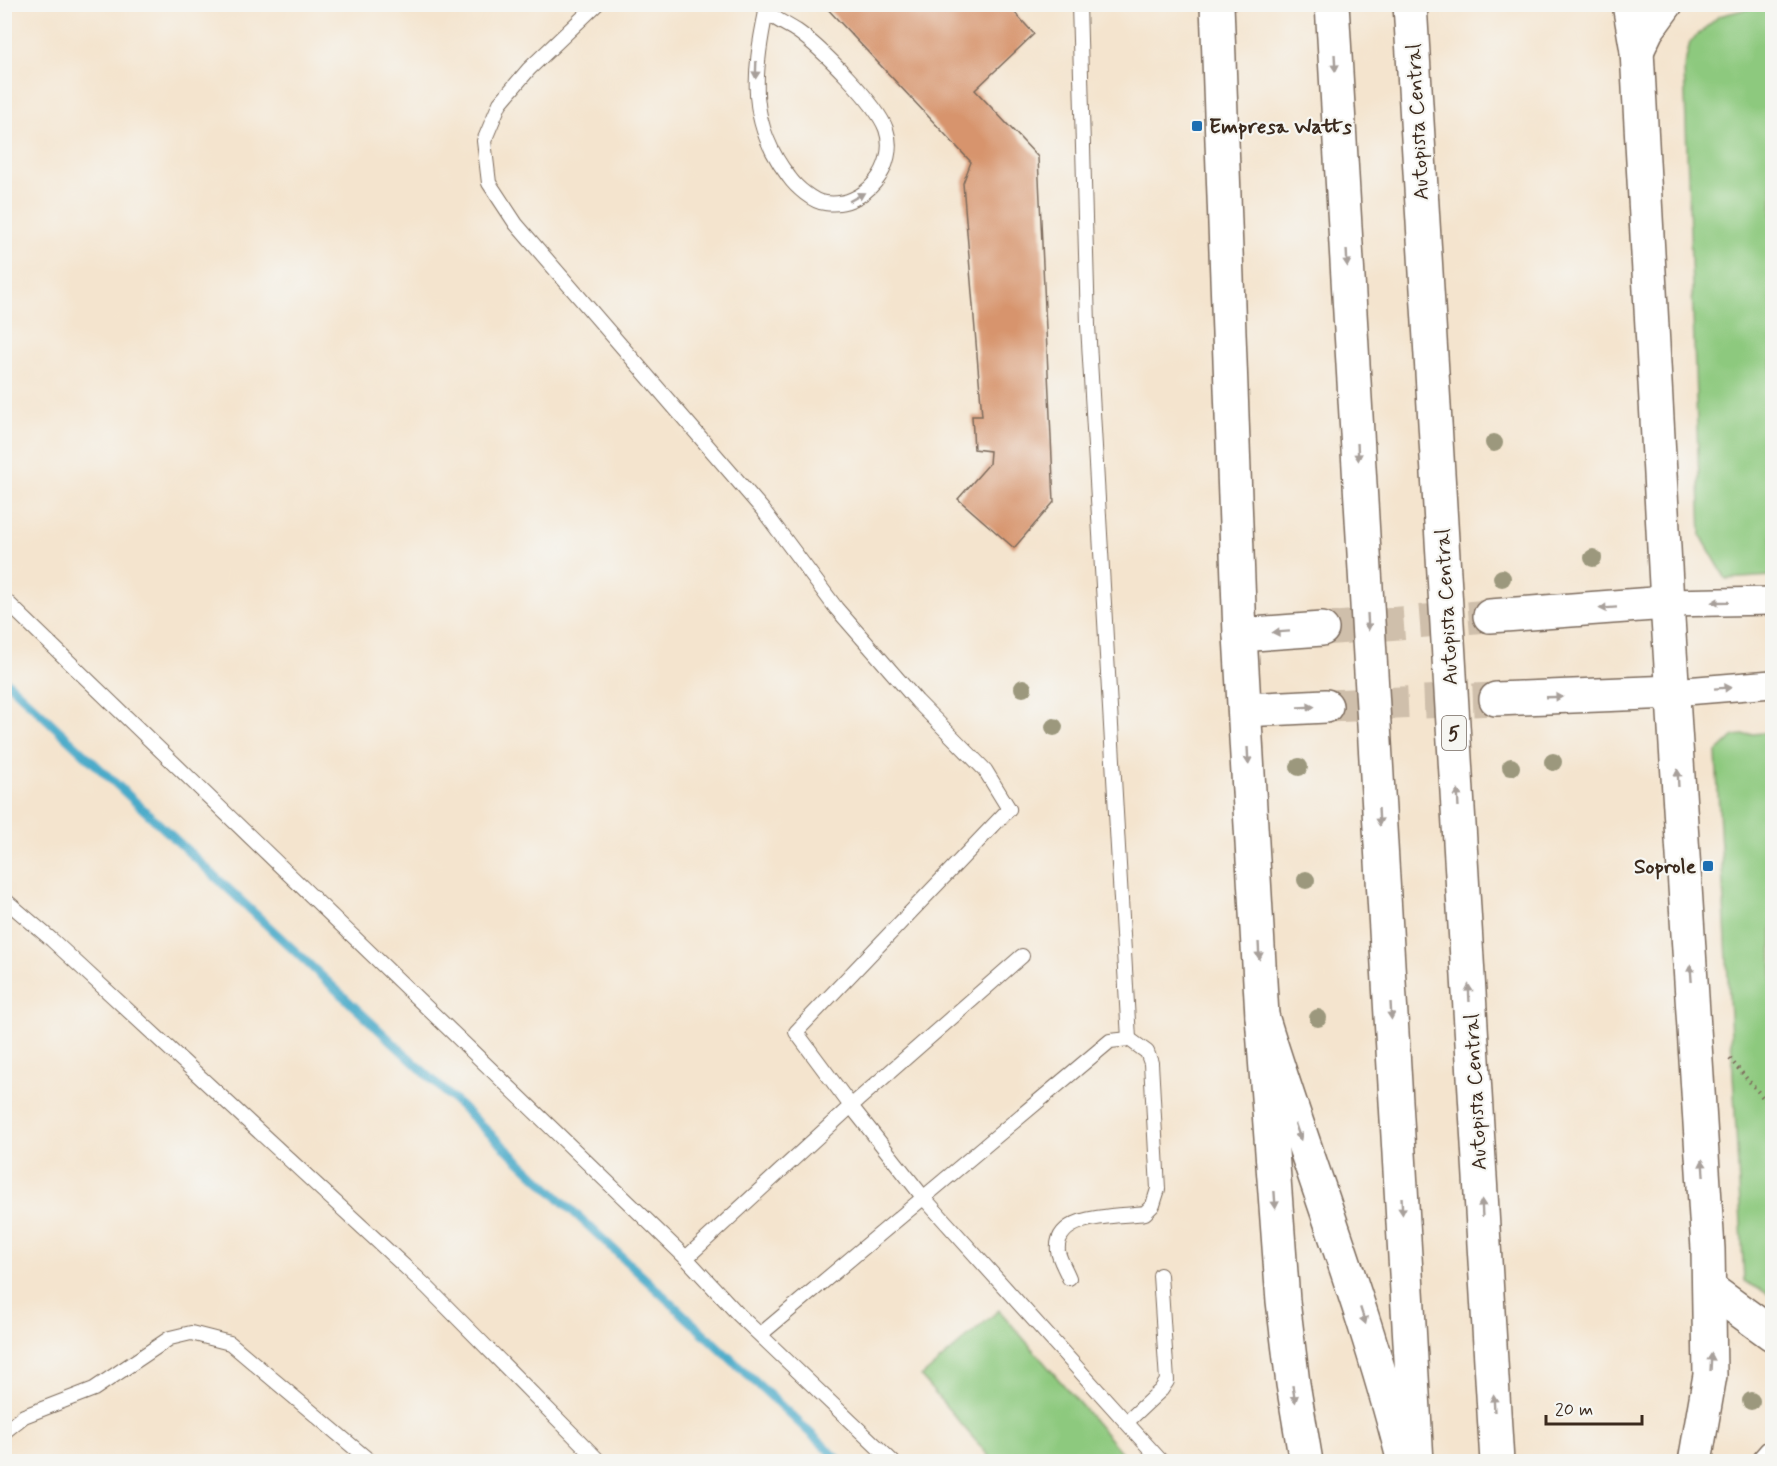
<svg xmlns="http://www.w3.org/2000/svg" width="1777" height="1466" font-family="Mynerve,sans-serif">
<rect width="100%" height="100%" fill="#f6f6f2"/>
<filter id="ink" filterUnits="userSpaceOnUse"><feTurbulence type="fractalNoise" baseFrequency=".0167" numOctaves="2"/><feDisplacementMap in="SourceGraphic" scale="12" xChannelSelector="R" yChannelSelector="G"/><feConvolveMatrix kernelMatrix="1 2 1 2 8 2 1 2 1" color-interpolation-filters="sRGB"/></filter>
<filter id="wash" filterUnits="userSpaceOnUse"><feTurbulence type="fractalNoise" baseFrequency=".008" numOctaves="4" result="noise"/><feDisplacementMap in="SourceGraphic" scale="24" xChannelSelector="R" yChannelSelector="G"/><feGaussianBlur stdDeviation="1.35" result="paint"/><feColorMatrix in="noise" values="0 0 0 0 0 0 0 0 0 0 0 0 0 0 0 0 0 1.4 0 .05"/><feComposite in="paint" operator="in"/></filter>
<g filter="url(#wash)">
<rect width="100%" height="100%" fill="#f4e4ce"/>
<!-- green -->
<g fill="#8dc97e" stroke="#647a4e" stroke-width="1.5">
<polygon points="1759,6 1772,9 1772,576 1726,579 1701,536 1684,68 1690,42 1719,16"/>
<polygon points="1772,732 1772,1296 1744,1281 1716,753 1734,736"/>
<polygon points="999,1310 1129,1461 993,1461 921,1377"/>
</g>
<g fill="none" stroke-linecap="round" stroke-linejoin="round">
<!-- stream -->
<polyline stroke="#4aaac9" stroke-width="9" points="4,679 841,1462"/>
</g>
<g id="blocks">
<!-- building -->
<polygon fill="#d7946d" points="823,4 1007,4 1034,34 975,90 1038,157 1054,502 1014,548 958,499 989,464 990,451 974,449 972,416 982,416 963,183 971,162"/>
</g>
</g>
<g filter="url(#ink)">
<use href="#blocks" fill-opacity="0" stroke="#7c6b5c" stroke-width="1.5"/>
<g fill="none" stroke-linecap="round" stroke-linejoin="round">
<!-- secondary-tunnel -->
<g stroke="#cfbfab" stroke-width="33" stroke-dasharray="33 16" stroke-linecap="butt">
<polyline points="1322,629 1490,616"/>
<polyline points="1326,706 1496,699"/>
</g>
<defs>
<g id="lane">
<path d="M762 4C769 18 785 23 797 31 820 47 877 104 886 129 899 166 864 209 825 203 813 202 796 187 789 177 748 124 753 74 766 12"/>
<polyline points="1079,4 1088,325 1129,1039"/>
<polyline points="4,599 686,1258 851,1106 796,1032 1009,809 985,770 917,701 836,608 763,510 516,224 489,183 484,141 500,103 529,69 597,4"/>
<polyline points="4,899 52,940 427,1287 600,1462"/>
<polyline points="1022,956 851,1106 923,1197 1162,1462"/>
<polyline points="686,1258 739,1315 893,1462"/>
<path d="M761 1334 1110 1041 1129 1039 1147 1052 1151 1063 1158 1189 1153 1205 1145 1213C1120 1217 1054 1212 1058 1251 1059 1259 1066 1270 1069 1278"/>
<polyline points="1128,1421 1161,1390 1167,1381 1160,1275"/>
<polyline points="4,1432 24,1416 94,1389 170,1338 191,1333 230,1343 371,1462"/>
</g>
<g id="street">
<polyline points="1667,603 1772,601"/>
<polyline points="1673,692 1772,684"/>
<polyline points="1765,1462 1772,1454"/>
</g>
<g id="secondary">
<polyline points="1217,4 1240,635 1262,1016 1283,1301 1293,1384 1306,1462"/>
<polyline points="1629,4 1637,51 1667,603 1708,1249 1710,1375 1695,1462"/>
<polyline points="1637,51 1647,30 1666,4"/>
<polyline points="1490,616 1667,603"/>
<polyline points="1240,635 1322,629"/>
<polyline points="1496,699 1673,692"/>
<polyline points="1245,710 1326,706"/>
<polyline points="1710,1289 1772,1334"/>
</g>
<g id="highway">
<polyline points="1332,4 1417,1462"/>
<polyline points="1410,4 1497,1462"/>
<path d="M1262 1016C1307 1162 1364 1305 1402 1454"/>
</g>
</defs>
<!-- lane casing -->
<use href="#lane" stroke="#7c6b5c" stroke-width="16"/>
<!-- street casing -->
<use href="#street" stroke="#7c6b5c" stroke-width="30"/>
<!-- secondary casing -->
<use href="#secondary" stroke="#7c6b5c" stroke-width="36"/>
<!-- highway casing -->
<use href="#highway" stroke="#7c6b5c" stroke-width="36"/>
<!-- path -->
<polyline stroke="#7c6b5c" stroke-width="4" stroke-dasharray="1.5 4.5" stroke-linecap="butt" points="1730,1059 1772,1108"/>
<!-- lane -->
<use href="#lane" stroke="#fff" stroke-width="14"/>
<!-- street -->
<use href="#street" stroke="#fff" stroke-width="27"/>
<!-- secondary -->
<use href="#secondary" stroke="#fff" stroke-width="33"/>
<!-- highway -->
<use href="#highway" stroke="#fff" stroke-width="33"/>
</g>
<!-- trees -->
<g fill="#9c987d">
<circle cx="1494" cy="443" r="9"/>
<circle cx="1593" cy="558" r="9"/>
<circle cx="1502" cy="578" r="9"/>
<circle cx="1023" cy="688" r="9"/>
<circle cx="1054" cy="727" r="9"/>
<circle cx="1553" cy="762" r="9"/>
<circle cx="1299" cy="767" r="9"/>
<circle cx="1511" cy="767" r="9"/>
<circle cx="1306" cy="880" r="9"/>
<circle cx="1318" cy="1018" r="9"/>
<circle cx="1751" cy="1401" r="9"/>
</g>
<!-- one-way arrows -->
<defs><path id="oneway-solid" d="M-6-.8H1V-3.2L6.5 0L1 3.2V.8H-6Z" transform="scale(1.5)"/></defs>
<g fill="#a79f9a">
<use href="#oneway-solid" transform="translate(1335 63) rotate(87)"/>
<use href="#oneway-solid" transform="translate(756 70) rotate(92)"/>
<use href="#oneway-solid" transform="translate(857 197) rotate(-29)"/>
<use href="#oneway-solid" transform="translate(1347 258) rotate(87)"/>
<use href="#oneway-solid" transform="translate(1358 452) rotate(87)"/>
<use href="#oneway-solid" transform="translate(1720 602) rotate(179)"/>
<use href="#oneway-solid" transform="translate(1608 608) rotate(176)"/>
<use href="#oneway-solid" transform="translate(1368 622) rotate(87)"/>
<use href="#oneway-solid" transform="translate(1281 632) rotate(176)"/>
<use href="#oneway-solid" transform="translate(1723 688) rotate(-4)"/>
<use href="#oneway-solid" transform="translate(1554 697) rotate(-2)"/>
<use href="#oneway-solid" transform="translate(1306 707) rotate(-3)"/>
<use href="#oneway-solid" transform="translate(1248 756) rotate(87)"/>
<use href="#oneway-solid" transform="translate(1678 778) rotate(-93)"/>
<use href="#oneway-solid" transform="translate(1458 798) rotate(-93)"/>
<use href="#oneway-solid" transform="translate(1379 817) rotate(87)"/>
<use href="#oneway-solid" transform="translate(1259 951) rotate(87)"/>
<use href="#oneway-solid" transform="translate(1691 973) rotate(-94)"/>
<use href="#oneway-solid" transform="translate(1469 993) rotate(-93)"/>
<use href="#oneway-solid" transform="translate(1391 1011) rotate(87)"/>
<use href="#oneway-solid" transform="translate(1298 1132) rotate(71)"/>
<use href="#oneway-solid" transform="translate(1703 1168) rotate(-94)"/>
<use href="#oneway-solid" transform="translate(1275 1200) rotate(86)"/>
<use href="#oneway-solid" transform="translate(1402 1206) rotate(87)"/>
<use href="#oneway-solid" transform="translate(1482 1208) rotate(-93)"/>
<use href="#oneway-solid" transform="translate(1363 1316) rotate(72)"/>
<use href="#oneway-solid" transform="translate(1711 1362) rotate(-87)"/>
<use href="#oneway-solid" transform="translate(1294 1394) rotate(80)"/>
<use href="#oneway-solid" transform="translate(1494 1403) rotate(-93)"/>
</g>
</g>
<!-- markers -->
<g fill="#1f6fb2" stroke="#f6f6f2" stroke-width="2">
<rect x="1191" y="120" width="12" height="12" rx="3"/>
<rect x="1702" y="860" width="12" height="12" rx="3"/>
</g>
<g text-anchor="middle" stroke-width="4.5" stroke-linejoin="round" paint-order="stroke">
<!-- shield labels -->
<rect fill="#f6f6f2" stroke="#73675e" stroke-width="1.5" x="1442" y="716" width="24" height="34" rx="4.5"/>
<g font-size="20" font-weight="bold" fill="#3b2a1e">
<text x="1454" y="740">5</text>
</g>
<!-- street labels -->
<g font-size="21" fill="#3b2a1e" stroke="#f6f6f2">
<text transform="translate(1417 122) rotate(-93)" y="7">Autopista Central</text>
<text transform="translate(1446 607) rotate(-93)" y="7">Autopista Central</text>
<text transform="translate(1475 1092) rotate(-93)" y="7">Autopista Central</text>
</g>
<!-- poi labels -->
<g font-size="21" font-weight="bold" fill="#3b2a1e" stroke="#f6f6f2" text-anchor="start">
<text x="1209" y="133">Empresa Watts</text>
<text x="1696" y="873" text-anchor="end">Soprole</text>
</g>
</g>
<!-- margin -->
<rect width="1777" height="1466" fill="none" stroke="#f6f6f2" stroke-width="24"/>
<!-- scale -->
<path d="M1546 1415v9h96v-9" fill="none" stroke="#3b2a1e" stroke-width="3"/>
<text x="1555" y="1415" font-size="18" fill="#3b2a1e" stroke="#f6f6f2" stroke-width="4.5" paint-order="stroke">20 m</text>
</svg>
